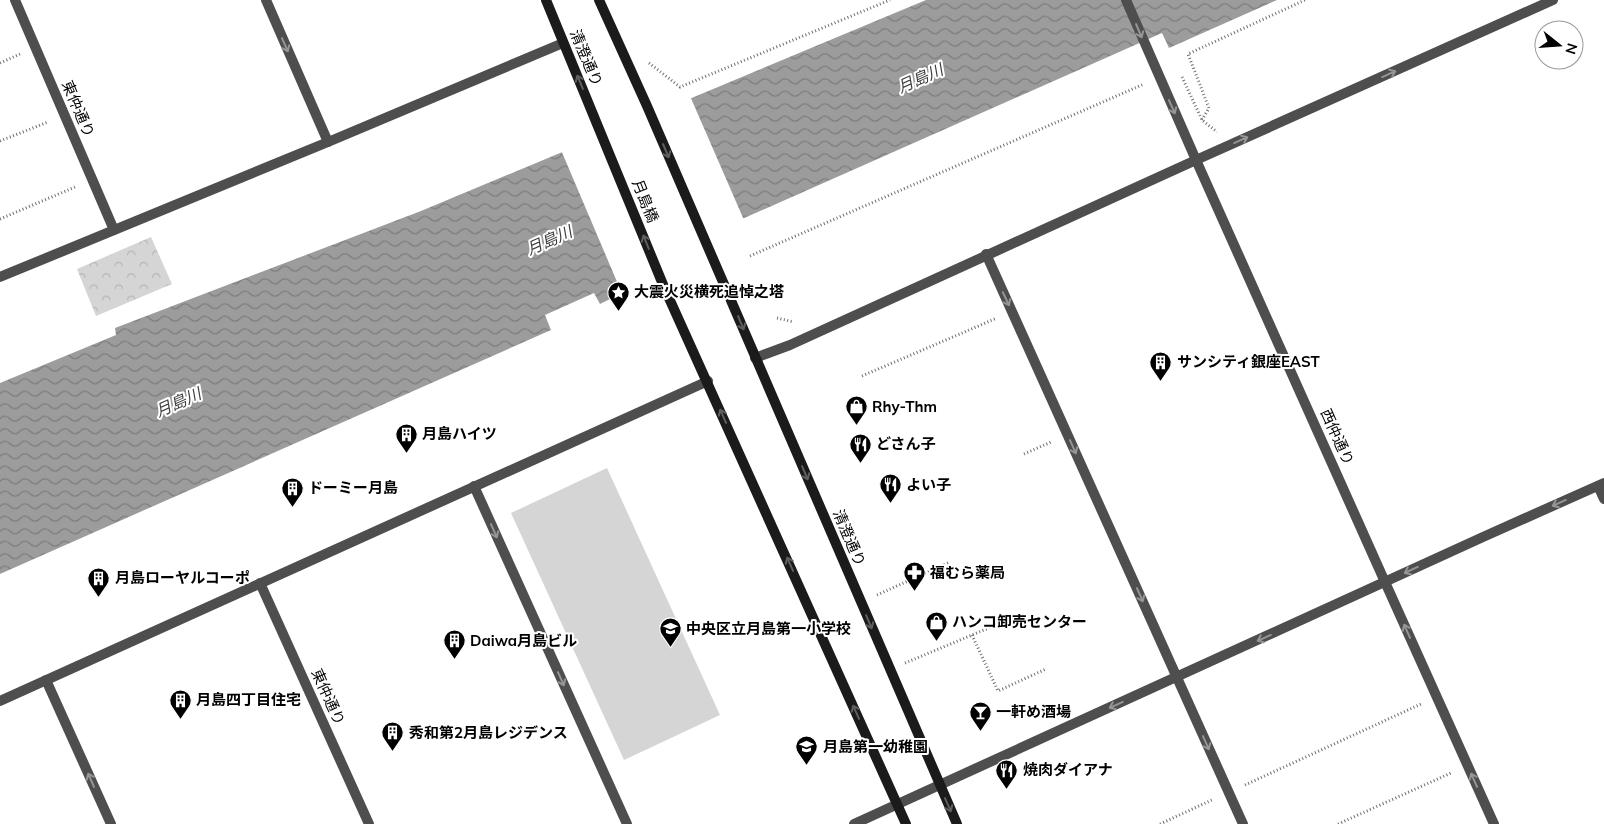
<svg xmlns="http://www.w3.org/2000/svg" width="1604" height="824" font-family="Mulish,'Noto Sans JP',sans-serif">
<defs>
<pattern id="park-crowns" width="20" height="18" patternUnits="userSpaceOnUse" patternTransform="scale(1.25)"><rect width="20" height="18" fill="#d5d5d5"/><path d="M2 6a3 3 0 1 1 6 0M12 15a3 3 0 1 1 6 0" fill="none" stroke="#b5b5b5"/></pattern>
<pattern id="water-waves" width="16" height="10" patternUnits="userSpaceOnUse" patternTransform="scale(1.25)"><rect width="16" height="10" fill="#9c9c9c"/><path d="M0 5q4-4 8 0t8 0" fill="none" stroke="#7d7d7d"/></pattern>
</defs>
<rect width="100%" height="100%" fill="#fff"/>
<!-- park -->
<polygon fill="url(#park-crowns)" points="151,237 172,284 96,316 77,269"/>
<!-- garden -->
<polygon fill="#d5d5d5" points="607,468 720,715 624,760 511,513"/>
<!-- water -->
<polygon fill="url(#water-waves)" points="926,0 1277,0 1169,48 1162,33 742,219 751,242 615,305 612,298 600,304 594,293 545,315 551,330 0,574 0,383 116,335 115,328 421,211"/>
<!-- pier -->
<polygon fill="#fff" points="690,96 754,243 626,303 561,150"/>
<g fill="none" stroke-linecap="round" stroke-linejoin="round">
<!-- path -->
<g stroke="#707070" stroke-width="3" stroke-dasharray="1 2.5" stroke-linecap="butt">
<polyline points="0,63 20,54"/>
<polyline points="649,63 680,87 890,0"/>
<polyline points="1182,77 1202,120 1217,132"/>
<polyline points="1202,120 1209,108 1188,54 1305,0"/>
<polyline points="0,141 48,122"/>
<polyline points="0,219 75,187"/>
<polyline points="750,256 1144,84"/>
<polyline points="777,318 794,322"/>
<polyline points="862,376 997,318"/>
<polyline points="1024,454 1051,442"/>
<polyline points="877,595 950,562"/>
<polyline points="972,635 998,691 1046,669"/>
<polyline points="905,663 1015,617"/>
<polyline points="1245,785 1421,704"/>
<polyline points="1160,824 1214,799"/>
<polyline points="1338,824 1451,773"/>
</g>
<!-- minor -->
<g stroke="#4e4e4e" stroke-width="10">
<polyline points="266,0 328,142"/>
<polyline points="1126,0 1196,160 1553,0"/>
<polyline points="986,254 1243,824"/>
<polyline points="474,486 627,824"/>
<polyline points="1598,486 1604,499"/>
<polyline points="1385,582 1494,824"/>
<polyline points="46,680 111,824"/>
<polyline points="0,701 708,381"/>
<polyline points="854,824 1483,537 1604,483"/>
</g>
<!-- tertiary -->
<g stroke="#4e4e4e" stroke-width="10">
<polyline points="15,0 114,230"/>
<polyline points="0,277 328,142 563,43"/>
<polyline points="755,358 790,345 1196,160 1385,582"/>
<polyline points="260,583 369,824"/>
</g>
<!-- secondary -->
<g stroke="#1b1b1b" stroke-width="10">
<polyline points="546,0 664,287 906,824"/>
<polyline points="599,0 647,106 957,824"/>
</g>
</g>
<!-- one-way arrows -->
<defs><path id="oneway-shaft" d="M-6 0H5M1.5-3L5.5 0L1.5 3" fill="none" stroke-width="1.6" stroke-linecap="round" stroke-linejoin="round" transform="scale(1.25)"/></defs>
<g stroke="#959595">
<use href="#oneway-shaft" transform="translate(1139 31) rotate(67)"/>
<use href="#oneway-shaft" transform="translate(285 45) rotate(66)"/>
<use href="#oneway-shaft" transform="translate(1389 74) rotate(-24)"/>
<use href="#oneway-shaft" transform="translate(1172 107) rotate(66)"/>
<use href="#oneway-shaft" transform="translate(1241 140) rotate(-24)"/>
<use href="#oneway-shaft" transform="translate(1006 299) rotate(65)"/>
<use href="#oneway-shaft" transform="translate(1073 447) rotate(66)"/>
<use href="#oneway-shaft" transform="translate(1559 503) rotate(156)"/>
<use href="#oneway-shaft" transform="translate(494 531) rotate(66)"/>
<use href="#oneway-shaft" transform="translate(1411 570) rotate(155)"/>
<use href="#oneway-shaft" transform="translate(1140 595) rotate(66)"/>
<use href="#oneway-shaft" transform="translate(1407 631) rotate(-114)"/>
<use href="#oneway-shaft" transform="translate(1264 638) rotate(156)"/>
<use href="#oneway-shaft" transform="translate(561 679) rotate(66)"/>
<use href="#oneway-shaft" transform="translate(1116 705) rotate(156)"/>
<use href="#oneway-shaft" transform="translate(1206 743) rotate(66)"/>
<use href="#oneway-shaft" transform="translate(91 780) rotate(-114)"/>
<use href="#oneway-shaft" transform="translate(1474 780) rotate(-114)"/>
</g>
<g stroke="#5f5f5f">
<use href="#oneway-shaft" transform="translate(580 82) rotate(-113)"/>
<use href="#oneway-shaft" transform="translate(666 151) rotate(67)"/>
<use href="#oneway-shaft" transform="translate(646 242) rotate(-112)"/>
<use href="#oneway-shaft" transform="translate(741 323) rotate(67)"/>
<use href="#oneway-shaft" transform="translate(723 416) rotate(-114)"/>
<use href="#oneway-shaft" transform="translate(805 473) rotate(67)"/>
<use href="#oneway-shaft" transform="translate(790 564) rotate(-114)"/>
<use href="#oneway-shaft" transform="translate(869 622) rotate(67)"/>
<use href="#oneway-shaft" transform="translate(856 712) rotate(-114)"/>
<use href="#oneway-shaft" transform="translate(948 805) rotate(66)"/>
</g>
<!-- icons -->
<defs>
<symbol id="sight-pin" viewBox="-11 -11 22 30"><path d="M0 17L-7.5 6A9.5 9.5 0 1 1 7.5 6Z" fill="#000" stroke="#fff"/><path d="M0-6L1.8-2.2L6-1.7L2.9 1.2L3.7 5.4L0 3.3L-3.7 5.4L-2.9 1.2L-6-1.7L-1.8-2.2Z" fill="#fff"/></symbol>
<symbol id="building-pin" viewBox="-11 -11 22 30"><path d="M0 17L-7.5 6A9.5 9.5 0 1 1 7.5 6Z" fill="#000" stroke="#fff"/><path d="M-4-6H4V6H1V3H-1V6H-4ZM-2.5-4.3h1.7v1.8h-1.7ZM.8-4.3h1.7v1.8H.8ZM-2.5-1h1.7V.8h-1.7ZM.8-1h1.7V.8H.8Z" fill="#fff"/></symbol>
<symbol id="shop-pin" viewBox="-11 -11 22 30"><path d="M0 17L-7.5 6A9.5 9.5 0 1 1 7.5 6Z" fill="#000" stroke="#fff"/><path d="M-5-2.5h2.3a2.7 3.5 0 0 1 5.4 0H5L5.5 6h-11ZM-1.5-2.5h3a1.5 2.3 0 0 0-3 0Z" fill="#fff"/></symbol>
<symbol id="restaurant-pin" viewBox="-11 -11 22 30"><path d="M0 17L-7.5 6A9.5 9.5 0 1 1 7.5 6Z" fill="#000" stroke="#fff"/><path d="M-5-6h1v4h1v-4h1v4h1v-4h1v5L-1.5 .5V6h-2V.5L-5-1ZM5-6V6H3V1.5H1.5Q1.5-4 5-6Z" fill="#fff"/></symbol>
<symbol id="pharmacy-pin" viewBox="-11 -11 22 30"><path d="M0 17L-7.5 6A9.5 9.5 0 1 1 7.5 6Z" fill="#000" stroke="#fff"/><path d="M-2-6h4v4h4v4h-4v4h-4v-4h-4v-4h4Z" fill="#fff"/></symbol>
<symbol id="school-pin" viewBox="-11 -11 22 30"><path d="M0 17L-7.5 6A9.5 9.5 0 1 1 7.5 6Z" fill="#000" stroke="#fff"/><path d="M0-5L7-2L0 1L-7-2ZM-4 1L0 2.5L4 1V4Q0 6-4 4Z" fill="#fff"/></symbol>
<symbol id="bar-pin" viewBox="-11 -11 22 30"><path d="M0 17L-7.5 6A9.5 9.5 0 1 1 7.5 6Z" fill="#000" stroke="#fff"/><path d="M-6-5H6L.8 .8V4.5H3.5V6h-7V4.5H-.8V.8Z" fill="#fff"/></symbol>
</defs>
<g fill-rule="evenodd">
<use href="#sight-pin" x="606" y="280" width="25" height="34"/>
<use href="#building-pin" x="1148" y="350" width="25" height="34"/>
<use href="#shop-pin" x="844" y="394" width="25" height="34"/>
<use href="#building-pin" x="394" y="422" width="25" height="34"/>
<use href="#restaurant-pin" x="848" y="432" width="25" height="34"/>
<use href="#restaurant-pin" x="878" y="472" width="25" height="34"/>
<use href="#building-pin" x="280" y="476" width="25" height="34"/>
<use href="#pharmacy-pin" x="902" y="560" width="25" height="34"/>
<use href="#building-pin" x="86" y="566" width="25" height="34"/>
<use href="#shop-pin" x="924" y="610" width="25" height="34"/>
<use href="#school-pin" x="658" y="616" width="25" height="34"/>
<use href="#building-pin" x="442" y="628" width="25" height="34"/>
<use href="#building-pin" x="168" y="688" width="25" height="34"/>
<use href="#bar-pin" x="968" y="700" width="25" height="34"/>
<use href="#building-pin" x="380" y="720" width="25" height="34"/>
<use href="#school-pin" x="794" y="734" width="25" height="34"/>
<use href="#restaurant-pin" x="994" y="758" width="25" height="34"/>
</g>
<g text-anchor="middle" stroke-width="4" stroke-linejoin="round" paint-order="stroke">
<!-- street labels -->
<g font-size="15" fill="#000" stroke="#fff">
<text transform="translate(586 58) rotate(67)" y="5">清澄通り</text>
<text transform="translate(78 109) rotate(67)" y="5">東仲通り</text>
<text transform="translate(645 201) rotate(68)" y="5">月島橋</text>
<text transform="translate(1337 437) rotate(66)" y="5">西仲通り</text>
<text transform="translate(849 538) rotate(67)" y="5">清澄通り</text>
<text transform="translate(328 697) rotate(66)" y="5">東仲通り</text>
</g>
<!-- poi labels -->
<g font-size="15" font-weight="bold" fill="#000" stroke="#fff" text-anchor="start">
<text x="634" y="297">大震火災横死追悼之塔</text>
<text x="1177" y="367">サンシティ銀座EAST</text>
<text x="872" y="412">Rhy-Thm</text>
<text x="422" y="439">月島ハイツ</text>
<text x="876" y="449">どさん子</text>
<text x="906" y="490">よい子</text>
<text x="308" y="493">ドーミー月島</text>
<text x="930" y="578">福むら薬局</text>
<text x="115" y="583">月島ローヤルコーポ</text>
<text x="952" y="627">ハンコ卸売センター</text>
<text x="686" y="634">中央区立月島第一小学校</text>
<text x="470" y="646">Daiwa月島ビル</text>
<text x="196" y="705">月島四丁目住宅</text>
<text x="996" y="717">一軒め酒場</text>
<text x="409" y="738">秀和第2月島レジデンス</text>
<text x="823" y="752">月島第一幼稚園</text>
<text x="1023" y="775">焼肉ダイアナ</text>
</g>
<!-- water labels -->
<g font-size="16" font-style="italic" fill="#3d3d3d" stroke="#fff">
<text transform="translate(920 78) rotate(-24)" y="6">月島川</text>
<text transform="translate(549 240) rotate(-24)" y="6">月島川</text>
<text transform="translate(178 402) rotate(-24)" y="6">月島川</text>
</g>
</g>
<!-- north arrow -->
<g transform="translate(1559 45) rotate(107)"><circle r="24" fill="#ffffff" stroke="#999999"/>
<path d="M0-4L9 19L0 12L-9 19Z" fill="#000000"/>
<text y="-8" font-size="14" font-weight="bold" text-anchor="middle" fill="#000000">N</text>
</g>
</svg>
